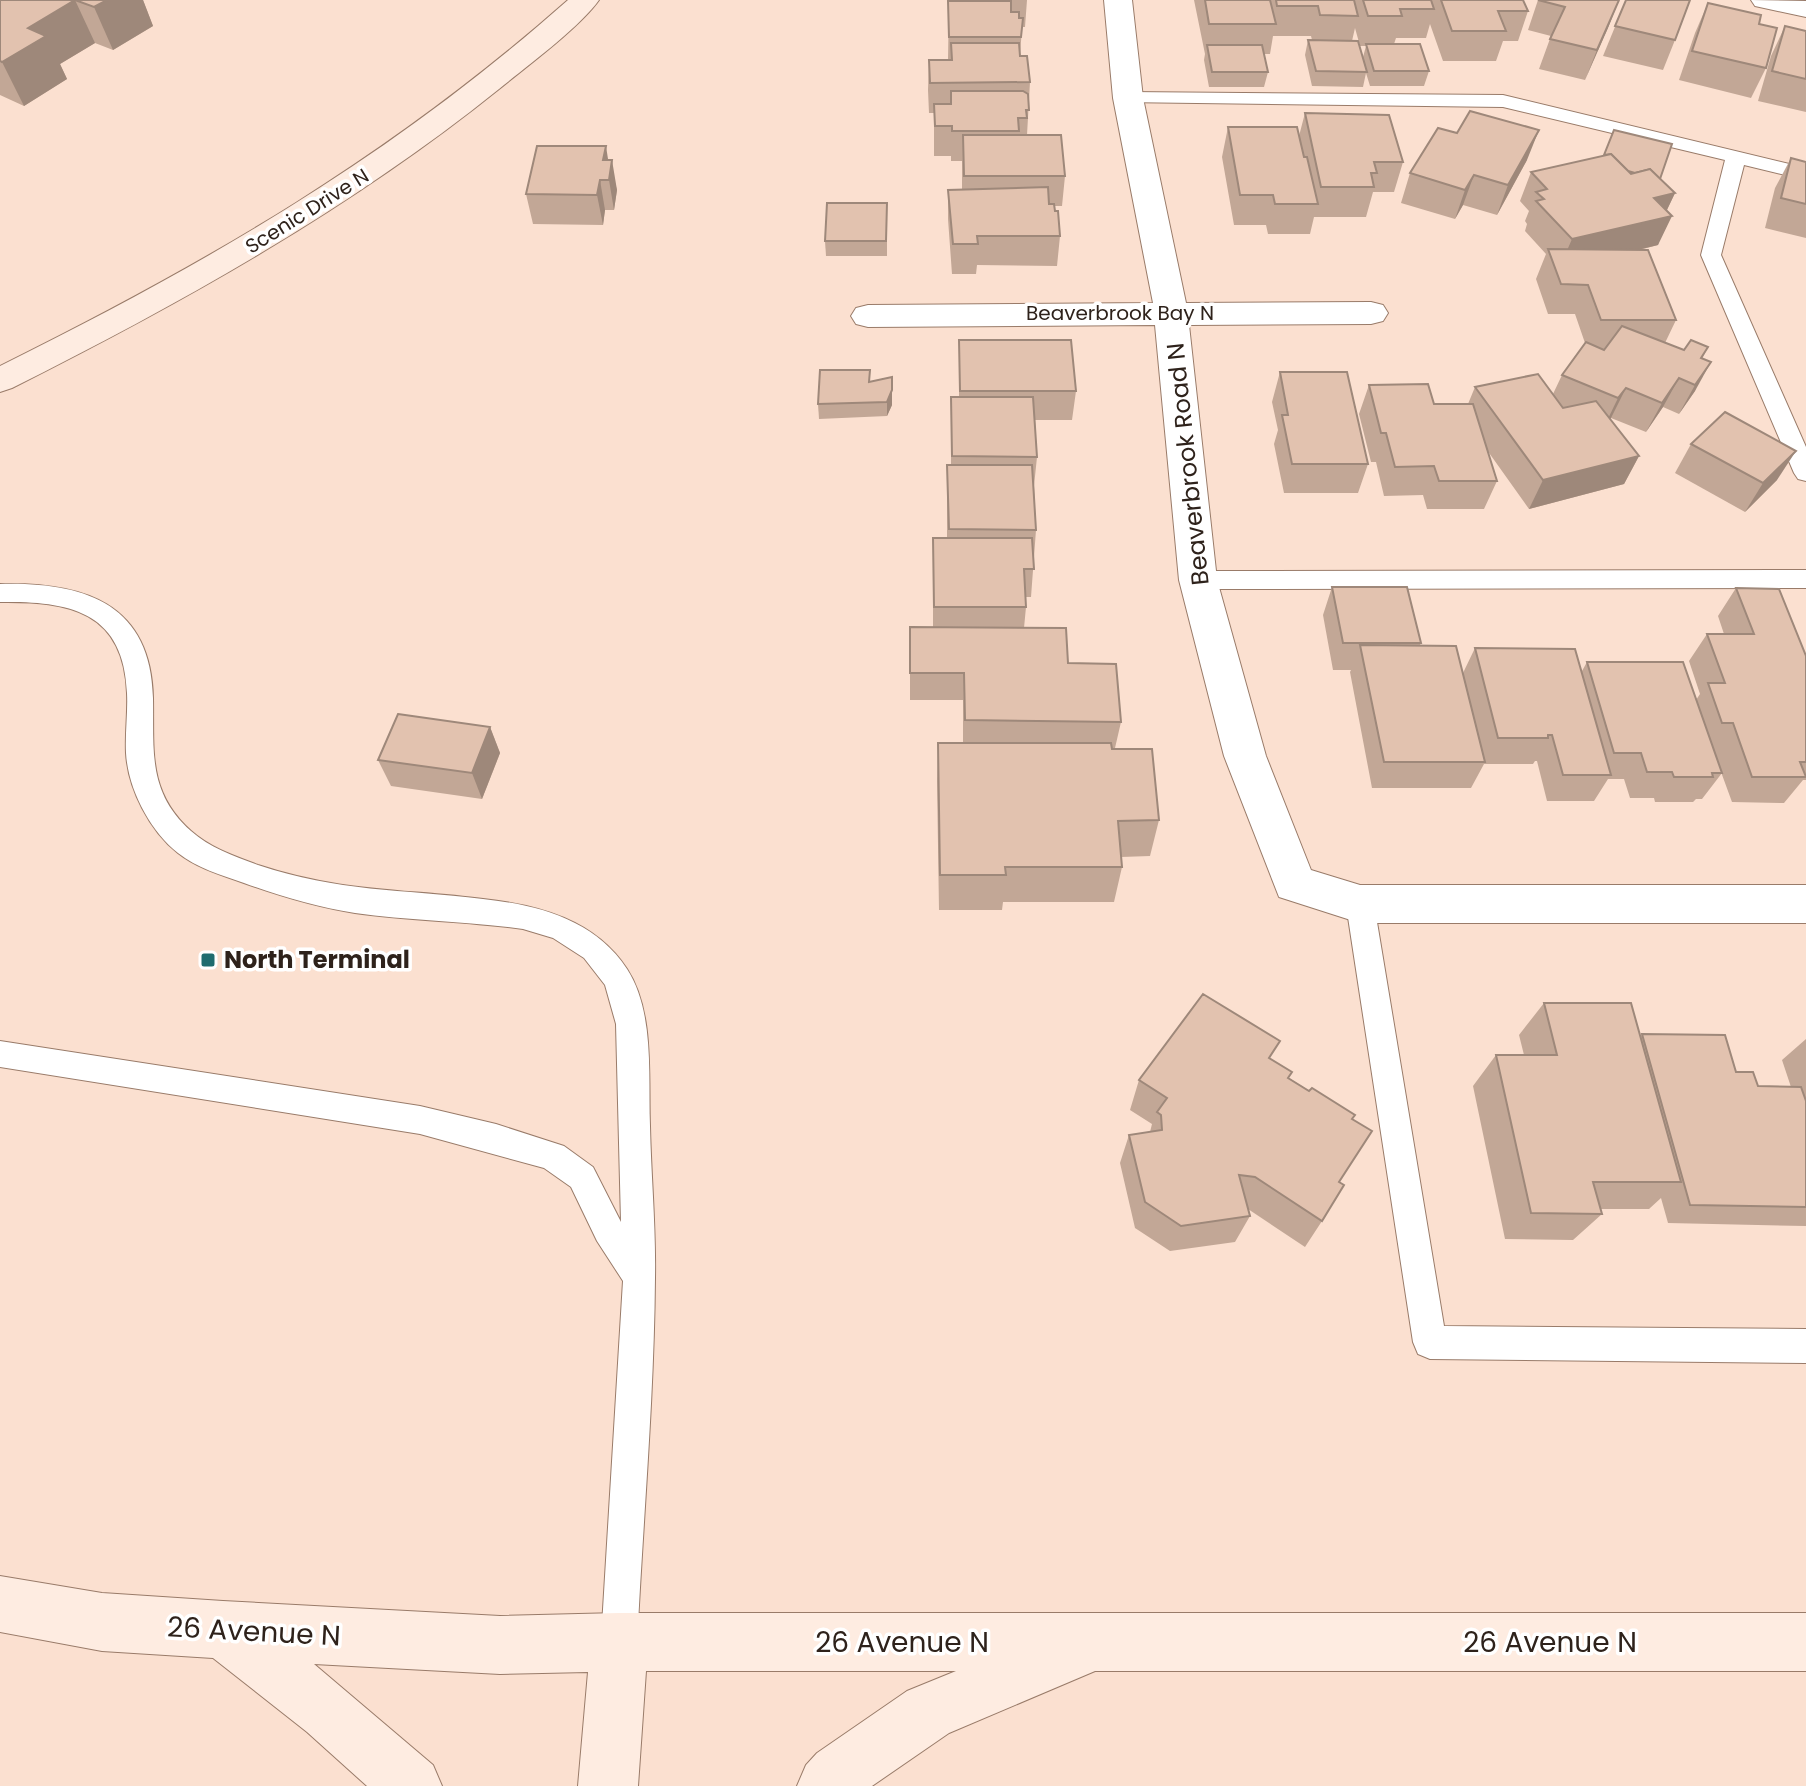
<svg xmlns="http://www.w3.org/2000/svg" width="1806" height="1786" font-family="Poppins,sans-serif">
<rect width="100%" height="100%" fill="#fbe0d0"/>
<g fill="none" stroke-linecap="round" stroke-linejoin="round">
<defs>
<g id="lane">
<polygon points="1128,92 1503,95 1806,168 1806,180 1744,165 1721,255 1806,447 1806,481 1798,479 1794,473 1701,255 1725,160 1503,107 1121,102 1119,98"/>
<polygon points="1806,570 1806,588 1198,589 1189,586 1186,580 1189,574 1198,571"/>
<path d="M0 584C82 582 151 602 153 698 154 750 147 792 191 831 210 848 234 856 258 865 339 892 401 889 483 899 539 905 595 920 627 969 655 1012 648 1077 650 1126 651 1176 656 1227 655 1278 654 1399 643 1521 637 1642L632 1655 619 1660 606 1655 601 1642 623 1281 597 1241 571 1187 544 1168 420 1134 0 1067V1041L420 1106 496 1124 564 1146 593 1167 621 1222 616 1024 605 985 584 958 553 938 523 929C467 921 411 921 355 913 317 907 280 896 244 883 221 875 197 868 178 853 150 831 128 789 126 753 125 733 128 713 127 693 124 611 69 601 0 602Z"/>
<polygon points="1360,892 1370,896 1374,904 1444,1326 1806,1329 1806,1363 1430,1359 1418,1354 1413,1342 1346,904 1350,896"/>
</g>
<g id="street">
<polygon points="1104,0 1132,0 1143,98 1186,303 1371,302 1383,305 1388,313 1383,321 1371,324 1189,325 1217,580 1266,756 1311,870 1360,885 1806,885 1806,923 1360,923 1279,897 1224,756 1179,580 1155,325 868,327 856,324 851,316 856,308 868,305 1153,303 1113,98"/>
<polygon points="1751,0 1806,1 1806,17 1755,6"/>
</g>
<g id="secondary">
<path d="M568 0H599C580 27 526 67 499 89 350 209 183 302 12 388L0 392V366C210 262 392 156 568 0Z"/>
<polygon points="0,1576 102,1593 223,1601 500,1616 619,1613 1806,1613 1806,1671 1095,1671 949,1733 872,1786 797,1786 806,1765 817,1753 907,1691 956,1671 646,1671 638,1786 578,1786 588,1672 500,1674 314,1664 433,1765 442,1786 367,1786 307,1732 213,1658 102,1651 0,1632"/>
</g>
</defs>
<!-- lane casing -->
<use href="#lane" stroke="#997b69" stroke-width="2"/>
<!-- street casing -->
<use href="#street" stroke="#997b69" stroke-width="2"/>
<!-- secondary casing -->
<use href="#secondary" stroke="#997b69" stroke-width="2"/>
<!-- lane -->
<use href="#lane" fill="#fff" fill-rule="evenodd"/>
<!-- street -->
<use href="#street" fill="#fff" fill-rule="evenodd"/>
<!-- secondary -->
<use href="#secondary" fill="#feece1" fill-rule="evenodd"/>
</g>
<!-- wall -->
<g fill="#c2a796" fill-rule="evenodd">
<polygon points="0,0 143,0 153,26 113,50 95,43 60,64 67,79 24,106 0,95"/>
<polygon points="949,0 1027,0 1025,27 1022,27 1020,56 1030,82 1027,135 1065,176 1062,206 1054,206 1060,236 1057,266 977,265 976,274 952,274 948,219 948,190 962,189 962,161 951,161 951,156 934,156 934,113 929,113 928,90 929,60 948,60"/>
<path d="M1194 0H1523L1528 11 1518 41H1503L1496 61H1443L1430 24 1426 38H1396L1394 44 1429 71 1424 86H1370L1366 73 1363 87 1312 86 1305 55 1308 40H1312L1311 36H1273L1270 54H1264L1268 72 1264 87H1209L1204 60 1205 54ZM1355 28 1360 46H1366L1363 57 1352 41Z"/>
<polygon points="1538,0 1619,0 1585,80 1539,69 1551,36 1528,30"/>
<polygon points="1626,0 1675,40 1663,70 1603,56"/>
<polygon points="1708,3 1759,24 1766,68 1751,98 1679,80 1695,33"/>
<polygon points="1785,26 1806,31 1806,112 1758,101 1771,56"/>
<polygon points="1305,113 1403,162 1394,192 1373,192 1366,217 1314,217 1310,234 1268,234 1266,225 1234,225 1222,157 1228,127 1299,136"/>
<polygon points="1604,156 1660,179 1675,193 1667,210 1658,245 1639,250 1676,320 1665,343 1684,350 1708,347 1702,359 1695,391 1679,414 1663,407 1646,432 1611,418 1610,419 1639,456 1624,484 1529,509 1487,450 1497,481 1484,509 1427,509 1423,495 1384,496 1376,462 1371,462 1359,414 1369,385 1434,404 1468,404 1475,387 1553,394 1562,375 1585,343 1575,314 1548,314 1536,279 1546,254 1525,231 1527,224 1525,221 1529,211 1520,201 1531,172"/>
<polygon points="1791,158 1806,162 1806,238 1765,228 1775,188"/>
<polygon points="608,160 617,190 614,210 605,210 603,225 533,224 526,194"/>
<polygon points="1527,160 1497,215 1463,205 1455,219 1401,203 1410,173"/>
<polygon points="887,203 887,256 826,256 825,241"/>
<polygon points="959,340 1076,391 1072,420 1035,420 1037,457 1034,486 1036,530 1031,597 1025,597 1026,607 1024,628 1068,663 1121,722 1115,748 1112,748 1159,820 1150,856 1121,857 1122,867 1114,902 1003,902 1002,910 939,910 937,781 938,743 963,743 963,700 910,700 910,627 933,627 933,538 947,538 947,465 951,465 951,397 959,397"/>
<polygon points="1280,372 1368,464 1358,493 1284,493 1274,444 1278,430 1272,402"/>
<polygon points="892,377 892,405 887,416 819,419 818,404 870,382"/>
<polygon points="1691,444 1777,480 1745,512 1675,473"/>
<polygon points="1332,587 1421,643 1420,645 1463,673 1475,648 1582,671 1587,662 1696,700 1700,694 1689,661 1707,634 1724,634 1718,616 1736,588 1806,656 1806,780 1803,780 1784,803 1732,802 1717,761 1722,773 1702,799 1696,799 1693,802 1655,802 1654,798 1630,798 1624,779 1608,779 1594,801 1547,801 1537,761 1535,761 1533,764 1484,764 1471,788 1372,788 1350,672 1351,670 1333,670 1323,615"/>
<polygon points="490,727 500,753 482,799 391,786 378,760"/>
<polygon points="1544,1003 1641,1036 1642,1034 1736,1072 1758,1086 1791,1087 1782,1060 1806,1039 1806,1226 1668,1223 1661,1198 1649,1209 1600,1209 1602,1214 1573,1240 1505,1239 1473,1086 1496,1055 1524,1055 1519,1035"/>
<polygon points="1271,1060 1289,1078 1353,1119 1339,1182 1322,1221 1305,1247 1248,1209 1250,1216 1235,1242 1170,1251 1135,1228 1120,1163 1129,1135 1150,1132 1152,1124 1130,1110 1139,1080"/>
</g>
<!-- shaded-wall -->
<g fill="#9e887a">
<polygon points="75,0 95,43 60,64 67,79 24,106 2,62 28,28"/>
<polygon points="107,0 143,0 153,26 113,50 94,7"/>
<polygon points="1619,0 1608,28 1585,80 1597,50"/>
<polygon points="1539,130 1527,160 1497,215 1508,185"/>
<polygon points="606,146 610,172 612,160 617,190 614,210 609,180 603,160"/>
<polygon points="1474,175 1463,205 1455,219 1465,190"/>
<polygon points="600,180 605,210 603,225 597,195"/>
<polygon points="1675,193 1663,218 1672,216 1658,245 1559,269 1572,239 1654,198"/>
<polygon points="1711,362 1695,391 1679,414 1695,385"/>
<polygon points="1679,378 1663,407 1646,432 1662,403"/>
<polygon points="1626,388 1611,418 1604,427 1618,398"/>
<polygon points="892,390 892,405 887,416 887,402"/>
<polygon points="1796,451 1777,480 1745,512 1763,483"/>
<polygon points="1639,456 1624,484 1529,509 1543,480"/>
<polygon points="490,727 500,753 482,799 472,773"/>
</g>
<!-- building -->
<g fill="#e2c2af" stroke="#9e887a" stroke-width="2">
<polygon points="0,0 75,0 28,28 46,36 2,62 0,61"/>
<polygon points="75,0 107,0 94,7"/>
<polygon points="1205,0 1270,0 1276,24 1209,24"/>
<polygon points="1276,0 1354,0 1358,16 1320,15 1318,6 1277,6"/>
<polygon points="1363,0 1431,0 1434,9 1400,9 1402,16 1368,16"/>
<polygon points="1441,0 1523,0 1528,11 1498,11 1506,31 1452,31"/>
<polygon points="1538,0 1619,0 1597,50 1550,39 1565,7"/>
<polygon points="1626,0 1690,0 1675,40 1615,26"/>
<polygon points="948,1 1011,1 1011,12 1019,12 1019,18 1023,18 1021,37 949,37"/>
<polygon points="1708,3 1761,15 1759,24 1777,28 1766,68 1692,51"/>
<polygon points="1785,26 1806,31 1806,79 1772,71"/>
<polygon points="1308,40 1358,41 1367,72 1316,71"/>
<polygon points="951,43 1019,43 1020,56 1027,56 1030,82 930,83 929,60 952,60"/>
<polygon points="1366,44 1420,44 1429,71 1374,71"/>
<polygon points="1207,45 1262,45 1268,72 1212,72"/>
<polygon points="951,91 1023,91 1028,94 1029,110 1026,110 1027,118 1018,118 1019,131 952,131 952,126 935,126 934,104 951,104"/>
<polygon points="1470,111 1539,130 1508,185 1474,175 1465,190 1410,173 1438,128 1457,133"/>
<polygon points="1305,113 1389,115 1403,162 1374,162 1377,173 1371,173 1374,187 1321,187"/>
<polygon points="1228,127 1297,127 1304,157 1307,157 1318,204 1275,204 1273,195 1240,195"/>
<polygon points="1614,130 1672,144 1660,179 1650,169 1635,173 1628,171 1611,154 1604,155"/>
<polygon points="963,135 1061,135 1065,176 964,176"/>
<polygon points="537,146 606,146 603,160 612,160 609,180 600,180 597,195 526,194"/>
<polygon points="1611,154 1631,174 1650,169 1675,193 1654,198 1672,216 1572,239 1536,201 1544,199 1536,192 1547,189 1531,172"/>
<polygon points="1791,158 1806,162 1806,204 1781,198"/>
<polygon points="1048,187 1049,204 1054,204 1055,211 1058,211 1060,236 977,236 978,244 953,244 948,190"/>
<polygon points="827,203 887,203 886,241 825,241"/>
<polygon points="1548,249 1648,250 1676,320 1601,320 1588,285 1561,284"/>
<polygon points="1622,326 1684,350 1691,340 1708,347 1701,358 1711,362 1695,385 1679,378 1662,403 1626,388 1618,398 1562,375 1586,342 1604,350"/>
<polygon points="959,340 1071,340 1076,391 960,391"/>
<polygon points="820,370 870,370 869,382 892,377 892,390 887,402 818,404"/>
<polygon points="1280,372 1347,372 1368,464 1292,464 1282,415 1288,415"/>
<polygon points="1538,374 1563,408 1596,401 1639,456 1543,480 1475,387"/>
<polygon points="1428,384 1434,404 1473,404 1497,481 1439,481 1434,466 1395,467 1386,433 1381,433 1369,385"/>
<polygon points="951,397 1033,397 1037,457 952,456"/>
<polygon points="1725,412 1796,451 1763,483 1691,444"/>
<polygon points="947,465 1032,465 1036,530 949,529"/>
<polygon points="933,538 1032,538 1034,569 1024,569 1026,607 934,607"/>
<polygon points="1332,587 1407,587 1421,643 1343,643"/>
<polygon points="1736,588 1779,589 1806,656 1806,762 1800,762 1806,777 1752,777 1733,723 1722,723 1708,683 1725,683 1707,634 1754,634"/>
<polygon points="910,627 1066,628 1068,663 1116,664 1121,722 965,720 964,673 910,673"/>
<polygon points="1360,645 1456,646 1485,762 1384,762"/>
<polygon points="1475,648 1575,649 1611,775 1563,775 1552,735 1548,735 1548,738 1498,738"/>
<polygon points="1587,662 1683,662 1722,773 1712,773 1713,777 1674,777 1672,772 1647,772 1641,753 1614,753"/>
<polygon points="398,714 490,727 472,773 378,760"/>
<polygon points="938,743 1111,743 1112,749 1152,749 1159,820 1118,821 1122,867 1005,867 1006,875 940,875"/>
<polygon points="1203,994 1280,1041 1269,1058 1292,1072 1288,1078 1309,1091 1312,1088 1355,1115 1352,1119 1372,1131 1339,1182 1344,1185 1322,1221 1255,1177 1239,1175 1250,1216 1181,1226 1145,1202 1129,1135 1162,1130 1161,1115 1157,1112 1167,1098 1139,1080"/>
<polygon points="1544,1003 1631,1003 1681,1182 1593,1182 1602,1214 1531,1213 1496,1055 1557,1055"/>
<polygon points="1642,1034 1725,1035 1736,1072 1753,1072 1758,1086 1801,1087 1806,1101 1806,1207 1690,1205"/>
</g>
<!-- markers -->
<rect fill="#1f6c6f" stroke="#fff" stroke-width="3" x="200" y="952" width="16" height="16" rx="4"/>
<g text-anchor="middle" stroke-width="7" stroke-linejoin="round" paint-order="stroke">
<!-- far-street labels -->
<g font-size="20" fill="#2e221b" stroke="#fff">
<text transform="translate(307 211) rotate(-32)" y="7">Scenic Drive N</text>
<text x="1120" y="320">Beaverbrook Bay N</text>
</g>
<!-- street labels -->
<g font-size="24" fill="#2e221b" stroke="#fff">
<text transform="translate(1188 464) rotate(-96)" y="8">Beaverbrook Road N</text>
</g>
<!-- poi labels -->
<g font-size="24" font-weight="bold" fill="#2e221b" stroke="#fff" text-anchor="start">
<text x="224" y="968">North Terminal</text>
</g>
<!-- near-street labels -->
<g font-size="28" fill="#2e221b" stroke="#fff">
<text transform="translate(254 1631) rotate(3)" y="10">26 Avenue N</text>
<text x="902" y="1652">26 Avenue N</text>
<text x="1550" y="1652">26 Avenue N</text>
</g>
</g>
</svg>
